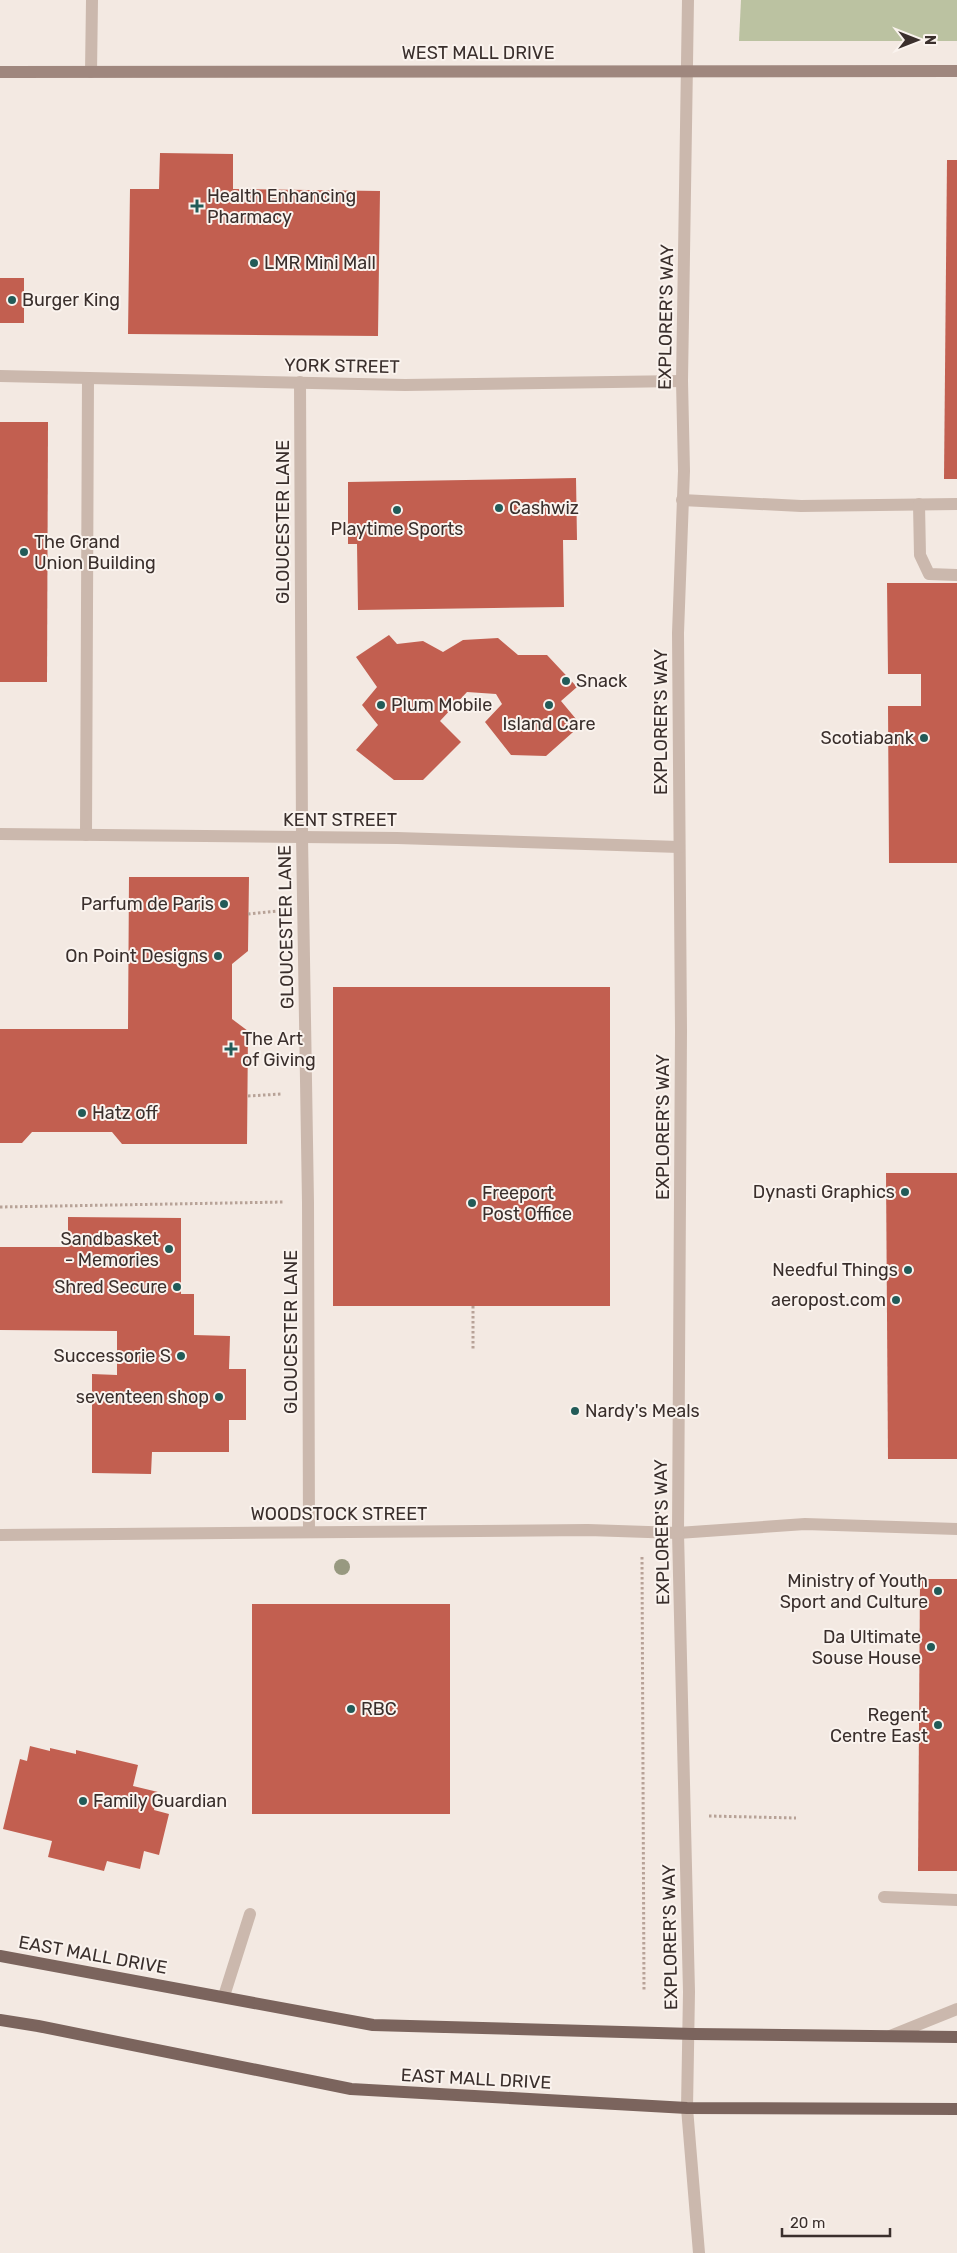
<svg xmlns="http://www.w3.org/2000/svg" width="957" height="2253" font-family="Rubik,sans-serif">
<rect width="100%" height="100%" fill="#f3e9e2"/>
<!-- green -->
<polygon fill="#bbc2a1" points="741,0 957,0 957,41 739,41"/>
<!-- building -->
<g fill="#c25f50">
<polygon points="160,153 233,154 233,189 380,191 378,336 128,334 130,189 159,189"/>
<polygon points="947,160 957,160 957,479 944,479"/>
<rect x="0" y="278" width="24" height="45"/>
<polygon points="0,422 48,422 47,682 0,682"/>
<polygon points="576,478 577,540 563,540 564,607 358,610 357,544 348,544 348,482"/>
<polygon points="887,583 957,583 957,863 889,863 888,706 921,706 921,674 888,674"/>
<polygon points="389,635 397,644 423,641 443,652 463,640 498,638 518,655 547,655 577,687 561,701 581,725 546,756 511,755 485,722 502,704 496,694 467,692 440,721 461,742 423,780 394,780 356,750 378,725 362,705 377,687 356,657"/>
<polygon points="129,877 249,877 248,951 232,964 232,1019 248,1031 247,1144 122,1144 112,1132 32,1132 22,1143 0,1143 0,1029 128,1029"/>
<rect x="333" y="987" width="277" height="319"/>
<polygon points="886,1173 957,1173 957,1459 888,1459"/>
<polygon points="68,1217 181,1218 181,1294 194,1294 194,1335 230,1336 229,1369 246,1369 246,1420 229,1420 229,1452 152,1452 151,1474 92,1473 92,1374 117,1375 117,1331 0,1330 0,1247 68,1247"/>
<polygon points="920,1579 957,1579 957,1871 918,1871"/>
<rect x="252" y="1604" width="198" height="210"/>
<polygon points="30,1746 50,1751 50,1748 76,1754 76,1750 138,1765 133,1786 158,1792 154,1810 169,1814 159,1855 144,1851 140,1869 107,1861 104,1871 48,1857 52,1841 3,1829 20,1759 27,1761"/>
</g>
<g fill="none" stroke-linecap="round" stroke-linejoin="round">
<!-- path -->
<g stroke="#b7a297" stroke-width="3" stroke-dasharray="2.5 2.5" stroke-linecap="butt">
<polyline points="248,914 278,911"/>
<polyline points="248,1096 281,1094"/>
<polyline points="0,1207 284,1202"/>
<polyline points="473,1306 473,1349"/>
<polyline points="642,1557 644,1991"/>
<polyline points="709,1816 796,1818"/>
</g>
<!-- lane -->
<g stroke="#cbb8ad" stroke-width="12">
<polyline points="91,72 92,0"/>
<polyline points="682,500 801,506 957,504"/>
<polyline points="919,504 920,555 929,574 957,575"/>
<polyline points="86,835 88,378"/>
<polyline points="678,1533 805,1524 957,1529"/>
<polyline points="884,1897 957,1900"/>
<polyline points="224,1996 250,1914"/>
<polyline points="890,2036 957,2009"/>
</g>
<!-- street -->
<g stroke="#cbb8ad" stroke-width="12">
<polyline points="688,0 682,381 684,471 678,633 681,1031 678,1533 689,1992 687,2108 699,2253"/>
<polyline points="0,376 405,385 682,381"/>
<polyline points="300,382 302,837 308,1202 309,1532"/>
<polyline points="0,834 397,838 679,847"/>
<polyline points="0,1535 588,1530 678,1533"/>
</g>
<!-- secondary -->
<polyline stroke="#9f877e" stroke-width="12" points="0,72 957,71"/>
<!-- primary -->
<g stroke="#7b645d" stroke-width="12">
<polyline points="0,1956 373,2025 693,2034 957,2037"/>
<polyline points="0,2020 38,2026 351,2089 687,2108 957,2109"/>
</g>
</g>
<!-- trees -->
<circle fill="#989980" cx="342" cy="1567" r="8"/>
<!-- markers -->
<g fill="#225b58" stroke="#faf3ee" stroke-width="2">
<path d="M194.5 198.5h5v5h5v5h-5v5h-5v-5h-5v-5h5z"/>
<circle cx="254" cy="263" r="5"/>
<circle cx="12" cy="300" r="5"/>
<circle cx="499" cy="508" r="5"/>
<circle cx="397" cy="510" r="5"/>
<circle cx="24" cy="552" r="5"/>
<circle cx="566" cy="681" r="5"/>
<circle cx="381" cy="705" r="5"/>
<circle cx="549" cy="705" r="5"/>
<circle cx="924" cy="738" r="5"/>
<circle cx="224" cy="904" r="5"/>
<circle cx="218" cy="956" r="5"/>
<path d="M228.5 1041.5h5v5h5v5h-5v5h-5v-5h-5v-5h5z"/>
<circle cx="82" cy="1113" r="5"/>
<circle cx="905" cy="1192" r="5"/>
<circle cx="472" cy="1203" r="5"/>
<circle cx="169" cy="1249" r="5"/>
<circle cx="908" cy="1270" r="5"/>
<circle cx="177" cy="1287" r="5"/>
<circle cx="896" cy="1300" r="5"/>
<circle cx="181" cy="1356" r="5"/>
<circle cx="219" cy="1397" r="5"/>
<circle cx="575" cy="1411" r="5"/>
<circle cx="938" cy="1591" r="5"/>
<circle cx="931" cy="1647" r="5"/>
<circle cx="351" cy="1709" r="5"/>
<circle cx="938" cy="1725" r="5"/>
<circle cx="83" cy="1801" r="5"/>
</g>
<g text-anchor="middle" stroke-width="4" stroke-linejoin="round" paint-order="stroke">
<!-- street labels -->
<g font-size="18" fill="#3a2f2c" stroke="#faf3ee">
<text x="478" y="59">WEST MALL DRIVE</text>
<text transform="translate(666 317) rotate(-89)" y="6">EXPLORER'S WAY</text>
<text transform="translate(342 366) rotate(1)" y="6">YORK STREET</text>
<text transform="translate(283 522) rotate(-90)" y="6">GLOUCESTER LANE</text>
<text transform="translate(661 722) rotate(-90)" y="6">EXPLORER'S WAY</text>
<text x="340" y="826">KENT STREET</text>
<text transform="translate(286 927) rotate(-91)" y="6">GLOUCESTER LANE</text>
<text transform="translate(663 1127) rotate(-90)" y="6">EXPLORER'S WAY</text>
<text transform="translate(291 1332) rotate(-90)" y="6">GLOUCESTER LANE</text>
<text x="339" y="1520">WOODSTOCK STREET</text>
<text transform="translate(662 1532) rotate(-91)" y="6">EXPLORER'S WAY</text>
<text transform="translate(670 1937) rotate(-91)" y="6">EXPLORER'S WAY</text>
<text transform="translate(93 1955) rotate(10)" y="6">EAST MALL DRIVE</text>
<text transform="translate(476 2079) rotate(3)" y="6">EAST MALL DRIVE</text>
</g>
<!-- poi labels -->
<g font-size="18" fill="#3a2f2c" stroke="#faf3ee" text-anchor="start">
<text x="207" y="202">Health Enhancing<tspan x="207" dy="21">Pharmacy</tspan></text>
<text x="264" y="269">LMR Mini Mall</text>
<text x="22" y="306">Burger King</text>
<text x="509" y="514">Cashwiz</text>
<text x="397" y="535" text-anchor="middle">Playtime Sports</text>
<text x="34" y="548">The Grand<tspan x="34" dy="21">Union Building</tspan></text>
<text x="576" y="687">Snack</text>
<text x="391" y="711">Plum Mobile</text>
<text x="549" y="730" text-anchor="middle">Island Care</text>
<text x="914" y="744" text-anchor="end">Scotiabank</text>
<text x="214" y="910" text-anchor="end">Parfum de Paris</text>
<text x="208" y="962" text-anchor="end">On Point Designs</text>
<text x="242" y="1045">The Art<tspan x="242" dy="21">of Giving</tspan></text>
<text x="92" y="1119">Hatz off</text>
<text x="895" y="1198" text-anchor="end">Dynasti Graphics</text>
<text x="482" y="1199">Freeport<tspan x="482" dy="21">Post Office</tspan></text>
<text x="159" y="1245" text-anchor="end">Sandbasket<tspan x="159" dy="21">- Memories</tspan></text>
<text x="898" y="1276" text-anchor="end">Needful Things</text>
<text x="167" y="1293" text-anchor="end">Shred Secure</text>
<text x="886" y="1306" text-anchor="end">aeropost.com</text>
<text x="171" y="1362" text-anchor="end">Successorie S</text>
<text x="209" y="1403" text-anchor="end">seventeen shop</text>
<text x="585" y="1417">Nardy's Meals</text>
<text x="928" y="1587" text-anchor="end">Ministry of Youth<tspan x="928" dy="21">Sport and Culture</tspan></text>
<text x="921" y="1643" text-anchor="end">Da Ultimate<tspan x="921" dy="21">Souse House</tspan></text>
<text x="361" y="1715">RBC</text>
<text x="928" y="1721" text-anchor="end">Regent<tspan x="928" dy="21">Centre East</tspan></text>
<text x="93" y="1807">Family Guardian</text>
</g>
</g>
<!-- north arrow -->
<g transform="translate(917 40) rotate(90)" stroke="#faf3ee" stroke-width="4" paint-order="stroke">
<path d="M0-4L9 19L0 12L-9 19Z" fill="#3a2f2c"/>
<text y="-8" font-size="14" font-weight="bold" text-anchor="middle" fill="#3a2f2c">N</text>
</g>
<!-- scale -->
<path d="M782 2228v8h108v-8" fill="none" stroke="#3a2f2c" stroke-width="2.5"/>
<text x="790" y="2228" font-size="15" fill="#3a2f2c" stroke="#faf3ee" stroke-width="4" paint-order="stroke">20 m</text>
</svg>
